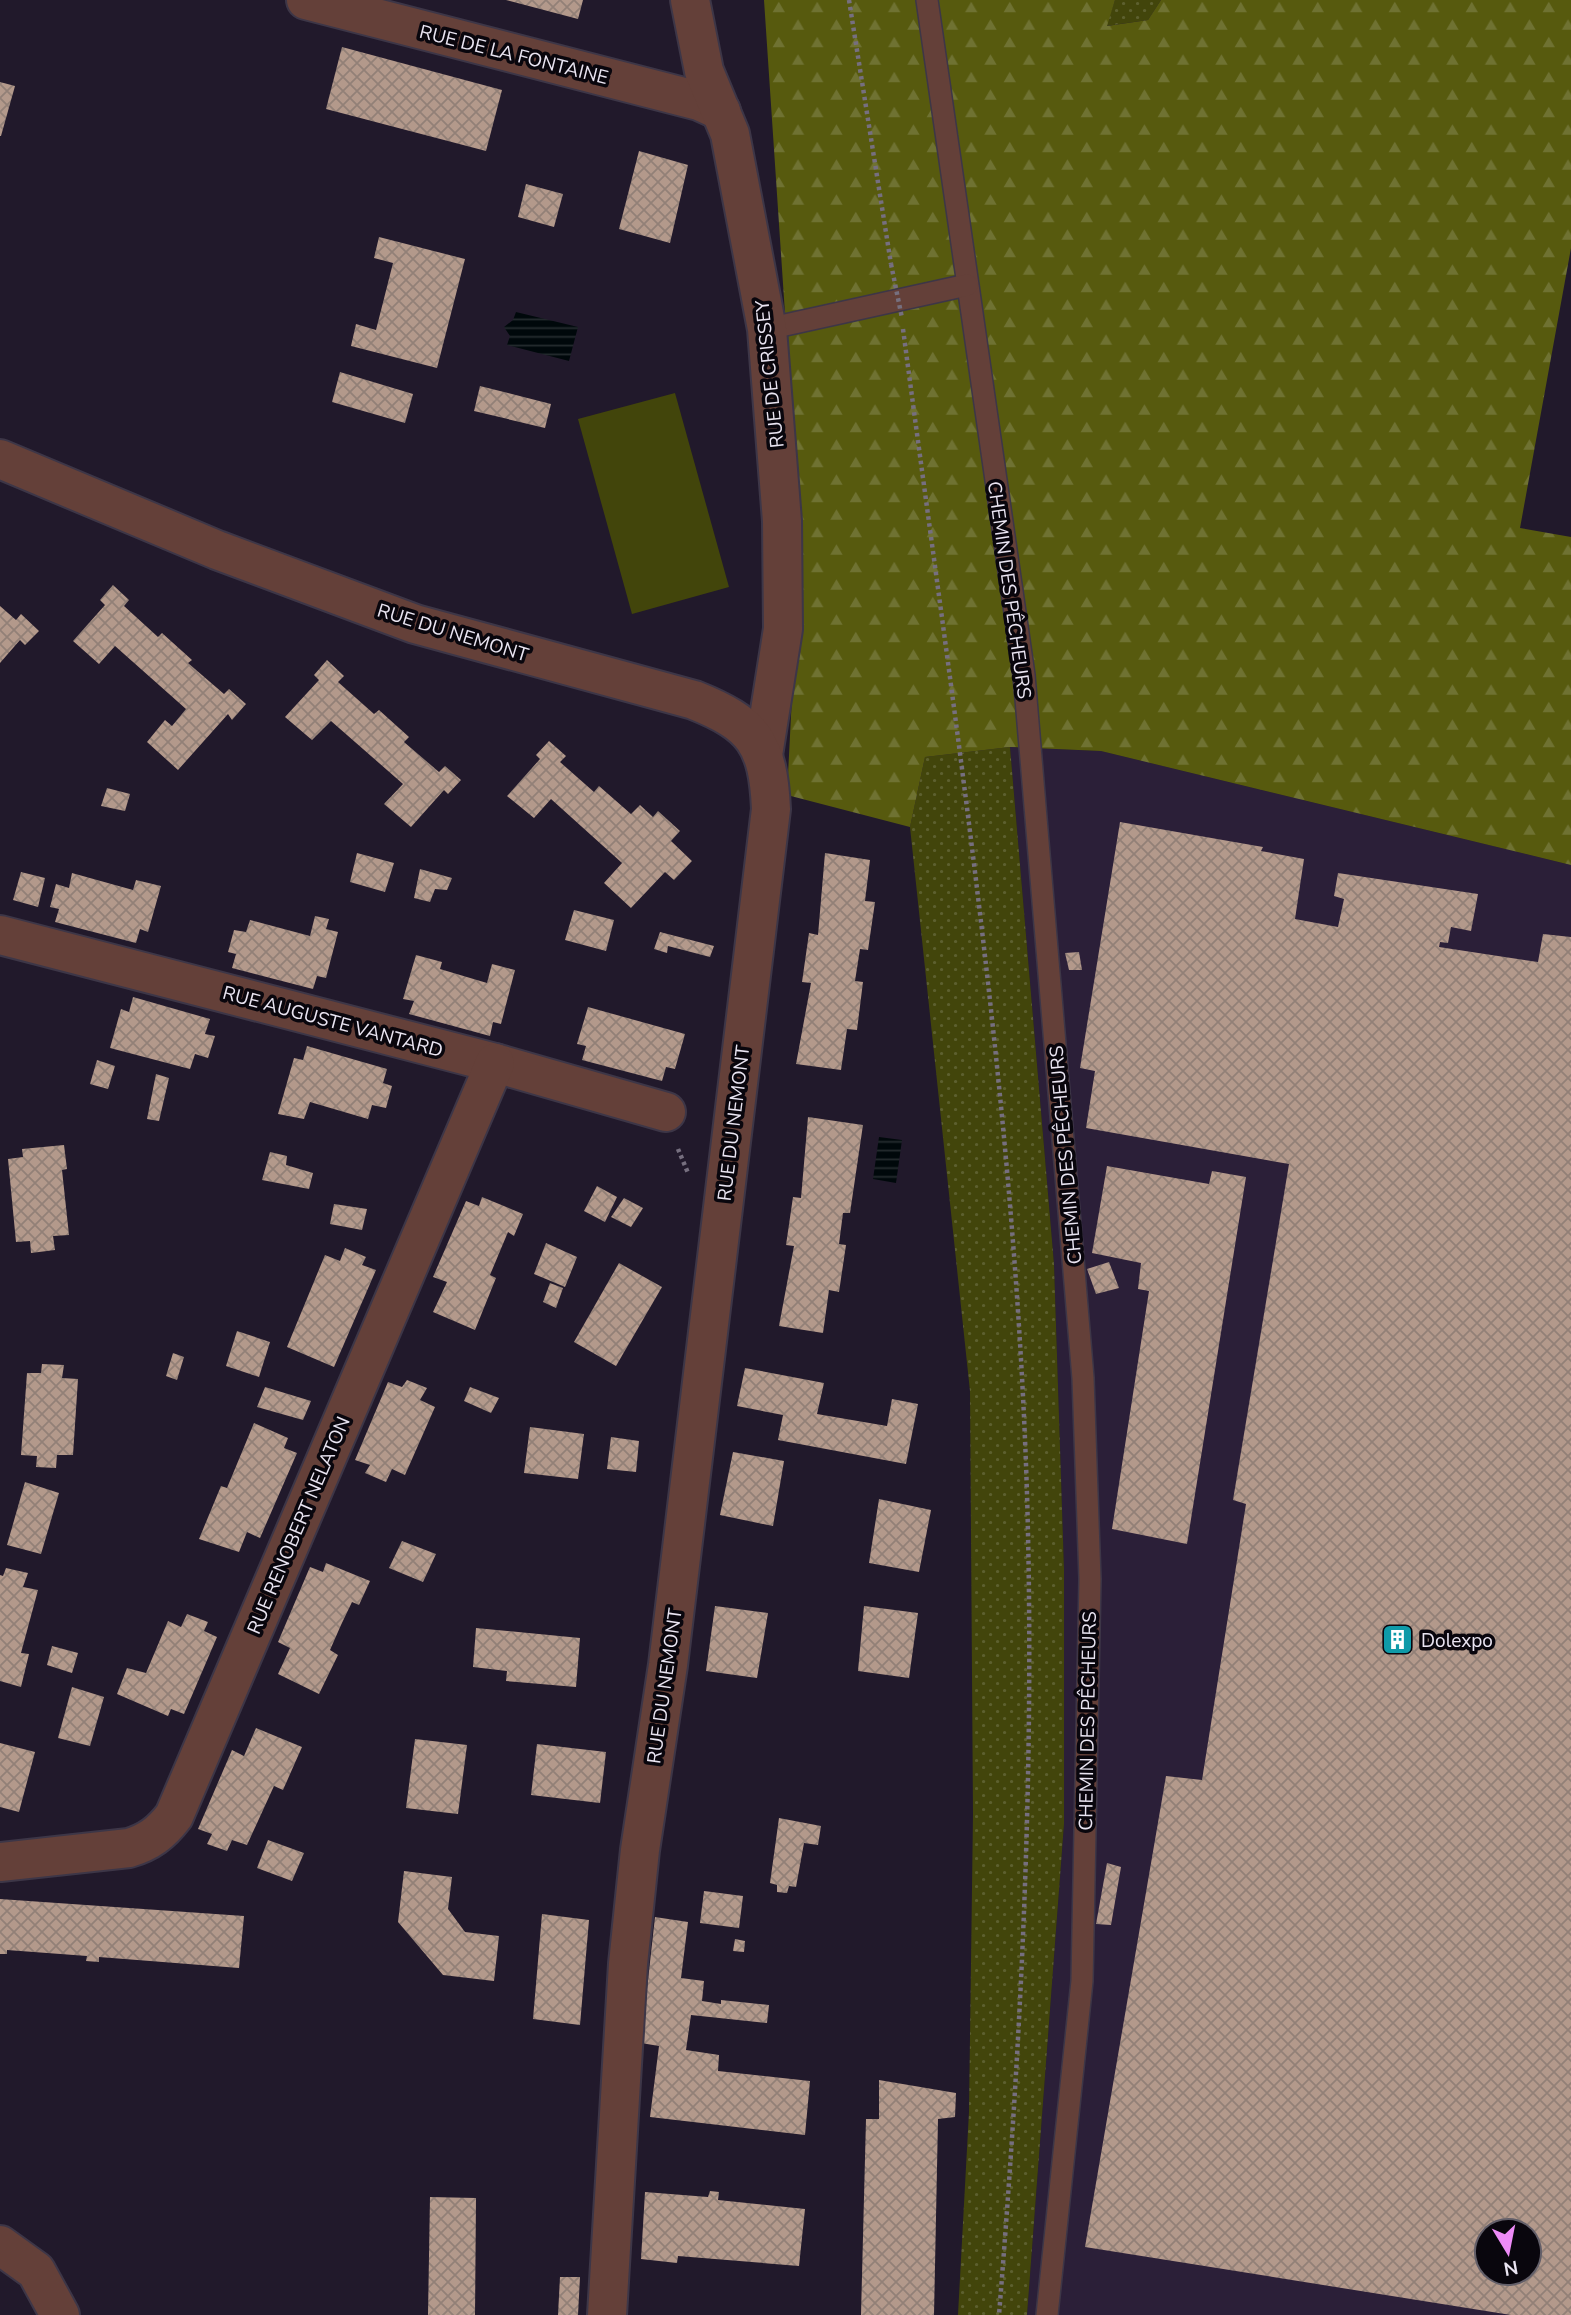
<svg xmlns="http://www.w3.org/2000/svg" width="1571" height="2315" font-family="'Nunito Sans',sans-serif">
<defs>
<pattern id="grass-dots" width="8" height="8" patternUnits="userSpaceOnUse" patternTransform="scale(1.75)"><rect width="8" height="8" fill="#42450b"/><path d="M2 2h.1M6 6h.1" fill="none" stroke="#5d602f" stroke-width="1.8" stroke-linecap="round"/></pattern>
<pattern id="forest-firs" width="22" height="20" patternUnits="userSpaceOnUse" patternTransform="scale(1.75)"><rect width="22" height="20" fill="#575a0e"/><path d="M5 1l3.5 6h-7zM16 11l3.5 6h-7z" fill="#6f7232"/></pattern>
<pattern id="water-rules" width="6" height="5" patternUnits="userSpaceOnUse" patternTransform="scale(1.75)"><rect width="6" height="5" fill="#00080b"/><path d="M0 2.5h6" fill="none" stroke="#252c2f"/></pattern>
<pattern id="building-cross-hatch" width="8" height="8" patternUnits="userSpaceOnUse" patternTransform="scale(1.75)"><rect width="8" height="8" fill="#b3998b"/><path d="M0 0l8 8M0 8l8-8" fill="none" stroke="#928077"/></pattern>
</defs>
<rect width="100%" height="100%" fill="#21192b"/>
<!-- built -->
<path fill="#2b1f38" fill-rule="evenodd" d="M1010 747 1101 751 1571 865V2315H1027L1064 1824V1569L1054 1264ZM1487 2231H1529V2273H1487Z"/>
<!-- grass -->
<g fill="url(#grass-dots)">
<polygon points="1115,0 1161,0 1148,20 1106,26"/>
<polygon points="1010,747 1054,1264 1064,1569 1064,1824 1027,2315 958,2315 969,2112 973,1814 970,1391 910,827 925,757"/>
</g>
<!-- forest -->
<polygon fill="url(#forest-firs)" points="764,0 1115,0 1107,26 1148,20 1161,0 1571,0 1571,248 1520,528 1571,537 1571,865 1101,751 1010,747 925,757 910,827 787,795 798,578 790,388"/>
<!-- pitch -->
<polygon fill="#42450b" points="675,393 729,587 632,614 578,419"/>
<!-- water -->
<g fill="url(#water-rules)">
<polygon points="516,312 578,327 569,361 507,345 510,336 504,327 513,320"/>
<polygon points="879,1137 902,1140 896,1183 873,1179"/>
</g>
<!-- building -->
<g fill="url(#building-cross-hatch)" fill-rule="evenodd">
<polygon points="506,0 583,0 578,19"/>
<polygon points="342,47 502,90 486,151 326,109"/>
<polygon points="0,82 15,86 1,136 0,136"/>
<polygon points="639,151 688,165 670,243 619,229"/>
<polygon points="526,184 563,194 554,227 518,217"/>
<polygon points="379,237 465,259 437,368 351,346 356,324 376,330 393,263 374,258"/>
<polygon points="340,372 413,394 405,423 332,402"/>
<polygon points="480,386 551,404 545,428 474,411"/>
<polygon points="113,585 129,600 124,606 158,637 162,633 192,660 188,663 224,694 229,689 246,704 232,720 228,714 178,770 147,742 165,720 172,726 186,709 115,646 99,664 73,641 105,605 100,600"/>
<polygon points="0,606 16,620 21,614 39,631 25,645 20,640 0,663"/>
<polygon points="327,660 344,676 338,682 374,714 379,710 409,737 404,742 439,772 445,766 461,780 448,794 444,790 411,827 384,804 403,784 331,721 312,740 285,717 319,680 314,675"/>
<polygon points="549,741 566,756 560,762 594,792 599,786 631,814 640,805 653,817 658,811 680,831 671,841 692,861 674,880 665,872 631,908 604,883 622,863 551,799 534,818 507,796 540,759 536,755"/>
<polygon points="107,788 130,794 125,811 101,806"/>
<path d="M1120 822 1263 847 1261 851 1304 859 1295 919 1338 927 1344 899 1334 896 1338 873 1478 894 1471 931 1451 927 1448 943 1440 942 1439 947 1538 962 1543 934 1571 937V2315H1511L1085 2247 1166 1776 1202 1780 1246 1504 1233 1500 1289 1164 1086 1128 1095 1071 1080 1068ZM1487 2231H1529V2273H1487Z"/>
<polygon points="357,853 394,863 385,892 350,882"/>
<polygon points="825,853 870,860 865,901 875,902 868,950 860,949 855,981 863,982 857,1030 847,1029 841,1070 796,1064 811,983 802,982 809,933 818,935"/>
<polygon points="420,869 452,878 447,890 435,889 430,902 414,898"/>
<polygon points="21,872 45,878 38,907 13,900"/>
<polygon points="72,873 133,890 136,880 161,886 148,932 140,929 136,943 55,922 59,909 50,907 56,884 69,888"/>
<polygon points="574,910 614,920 606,951 565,940"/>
<polygon points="315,916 329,919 326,929 338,932 326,978 317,976 313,989 232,968 236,954 228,952 234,930 246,932 250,920 310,936"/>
<polygon points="660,932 714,946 710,957 668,946 667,953 654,949"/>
<polygon points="1079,952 1082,970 1069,970 1065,953"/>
<polygon points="416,955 442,962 440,969 487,983 492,964 515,970 501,1024 493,1022 490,1036 409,1014 414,1001 403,999"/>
<polygon points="133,997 210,1019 205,1034 215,1036 208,1058 195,1054 190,1069 110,1048 121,1009 129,1012"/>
<polygon points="588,1007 685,1034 675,1069 666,1067 662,1081 582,1060 586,1046 577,1044"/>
<polygon points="307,1046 387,1069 383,1083 392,1086 386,1108 372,1105 368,1119 310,1102 304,1119 278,1114 294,1058 303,1060"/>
<polygon points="97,1060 115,1066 108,1089 90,1084"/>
<polygon points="156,1074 169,1078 159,1121 147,1119"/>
<polygon points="808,1117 863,1125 850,1213 843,1213 839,1244 846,1245 839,1292 829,1290 823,1333 779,1326 794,1246 786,1245 793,1197 801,1198"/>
<polygon points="64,1145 67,1169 62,1170 69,1235 53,1236 55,1250 31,1253 30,1241 16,1242 8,1159 23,1157 22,1149"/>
<polygon points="270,1152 287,1156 286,1165 313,1173 309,1189 262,1180"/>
<polygon points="1107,1166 1209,1184 1212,1171 1246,1177 1187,1544 1112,1529 1149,1291 1138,1289 1141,1263 1092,1253"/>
<polygon points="597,1186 617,1197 605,1222 584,1211"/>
<polygon points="482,1197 523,1214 514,1236 508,1232 490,1275 496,1278 475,1330 433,1312 447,1282 433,1277 466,1201 479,1206"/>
<polygon points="624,1198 643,1208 631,1227 611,1217"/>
<polygon points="334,1204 367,1209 362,1230 330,1224"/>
<polygon points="546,1243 577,1257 565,1287 534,1274"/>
<polygon points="345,1248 366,1257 362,1265 376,1270 334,1367 287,1347 325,1255 340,1261"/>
<polygon points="1109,1262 1119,1288 1096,1294 1087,1269"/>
<polygon points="619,1263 662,1287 616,1366 574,1342"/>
<polygon points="550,1283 563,1288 556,1308 543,1302"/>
<polygon points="237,1331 270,1342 259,1377 226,1366"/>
<polygon points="173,1353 184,1357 177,1380 166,1376"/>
<polygon points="42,1364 64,1365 62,1378 78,1379 73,1455 57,1455 56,1468 36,1467 37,1456 21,1455 27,1373 41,1373"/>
<polygon points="745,1368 824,1383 817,1414 887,1426 892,1399 918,1404 906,1464 778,1440 783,1415 737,1406"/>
<polygon points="407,1380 427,1388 420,1400 435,1407 405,1475 392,1469 386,1482 365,1473 370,1465 355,1460 388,1382 402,1387"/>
<polygon points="265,1387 311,1401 303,1420 257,1407"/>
<polygon points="470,1387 499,1398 491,1413 464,1401"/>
<polygon points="254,1423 288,1438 284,1448 297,1453 260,1538 247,1532 239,1552 199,1539 221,1486 227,1488"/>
<polygon points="530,1427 584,1434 578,1479 524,1473"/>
<polygon points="611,1437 639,1441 636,1472 607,1469"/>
<polygon points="733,1452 784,1461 773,1526 720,1515"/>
<polygon points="25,1482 59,1493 41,1554 7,1545"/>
<polygon points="879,1499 931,1510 919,1572 869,1563"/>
<polygon points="402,1541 436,1554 423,1582 389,1568"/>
<polygon points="326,1563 370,1581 359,1605 352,1602 341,1625 330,1650 338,1655 319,1694 278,1674 290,1648 278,1642 310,1567 323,1572"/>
<polygon points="6,1568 28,1573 23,1587 38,1590 21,1653 29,1654 21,1687 0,1681 0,1575 3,1576"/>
<polygon points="715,1606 768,1613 757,1678 706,1671"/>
<polygon points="864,1606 918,1613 909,1678 858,1671"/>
<polygon points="187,1614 208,1622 204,1631 217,1637 184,1714 171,1709 168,1716 117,1694 127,1668 146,1673 168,1621 181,1627"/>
<polygon points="476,1628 580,1638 576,1687 506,1681 507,1671 473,1667"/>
<polygon points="52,1646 78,1653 72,1673 47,1665"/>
<polygon points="72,1687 104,1697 90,1746 58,1738"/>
<polygon points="256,1728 302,1747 283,1790 274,1786 247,1845 232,1840 227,1851 207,1844 212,1834 198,1829 232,1750 244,1756"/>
<polygon points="415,1739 467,1745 458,1814 406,1808"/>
<polygon points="0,1743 35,1752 19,1812 0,1807"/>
<polygon points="537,1744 606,1752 600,1803 531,1795"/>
<polygon points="779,1818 821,1826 818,1845 804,1843 796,1887 789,1886 787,1893 777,1892 777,1885 770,1883"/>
<polygon points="268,1840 304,1853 292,1881 257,1868"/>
<polygon points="1107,1863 1121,1867 1111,1925 1096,1924"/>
<polygon points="404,1871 452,1877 448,1909 465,1932 499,1936 494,1981 443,1975 398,1922"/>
<polygon points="704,1891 743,1896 739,1928 700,1923"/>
<polygon points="0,1899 244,1916 239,1968 99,1957 99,1962 86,1961 87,1956 7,1950 7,1954 0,1954"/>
<polygon points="542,1914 589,1920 580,2025 533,2019"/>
<polygon points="655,1917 688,1922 681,1978 704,1981 702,2001 721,2004 721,2000 769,2005 767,2023 691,2015 686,2050 719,2055 718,2071 810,2081 805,2135 650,2117 659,2046 641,2043"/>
<polygon points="735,1939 745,1941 744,1952 733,1951"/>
<polygon points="879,2080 956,2093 955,2117 938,2119 934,2315 861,2315 866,2119 879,2119"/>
<polygon points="710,2191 719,2192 718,2200 805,2209 799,2266 678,2256 677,2263 641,2259 645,2192 708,2197"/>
<polygon points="430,2197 476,2198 475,2315 428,2315"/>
<polygon points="560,2277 580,2277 578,2315 558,2315"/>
</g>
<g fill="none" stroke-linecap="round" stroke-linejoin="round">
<defs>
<g id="service">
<polyline points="927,0 1024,675 1083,1378 1090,1579 1082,1981 1047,2315"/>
<polyline points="767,329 967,285"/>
</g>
<g id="minor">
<polyline points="306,0 699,101 721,111"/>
<polyline points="690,0 704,71 730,134 767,329 782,521 783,629 763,755"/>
<path d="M0 459 217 550 415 624 694 700C754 724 768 743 771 809L668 1665 640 1850 628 1964 607 2315"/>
<polyline points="0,935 495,1063 666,1112"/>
<path d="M0 1862 129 1848C149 1842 161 1833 174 1816L495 1063"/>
<polyline points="0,2245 36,2271 60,2315"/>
</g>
</defs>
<!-- service casing -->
<use href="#service" stroke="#3d3647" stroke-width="24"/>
<!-- minor casing -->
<use href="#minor" stroke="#3d3647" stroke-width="42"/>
<!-- path -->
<g stroke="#766f7f" stroke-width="4.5" stroke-dasharray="3.5 3.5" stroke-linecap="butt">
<polyline points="849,0 891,264"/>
<path d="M903 329C954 716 1015 1104 1027 1494 1035 1768 1021 2042 999 2315"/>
<polyline points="678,1149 688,1173"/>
</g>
<!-- service -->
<use href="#service" stroke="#644039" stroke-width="21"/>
<!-- minor -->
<use href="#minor" stroke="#644039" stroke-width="38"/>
<!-- path-bridge -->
<polyline stroke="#766f7f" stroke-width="4.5" stroke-dasharray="3.5 3.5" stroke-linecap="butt" points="891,264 902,318"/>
</g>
<!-- icons -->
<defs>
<symbol id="building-square" viewBox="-11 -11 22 22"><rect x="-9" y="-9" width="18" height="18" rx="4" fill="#0f9aa8" stroke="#09060d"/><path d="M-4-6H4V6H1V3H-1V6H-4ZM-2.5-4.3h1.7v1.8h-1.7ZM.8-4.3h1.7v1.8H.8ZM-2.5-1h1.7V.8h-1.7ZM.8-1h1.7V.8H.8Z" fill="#fff"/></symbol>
</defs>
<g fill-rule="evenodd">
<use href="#building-square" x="1380" y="1622" width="35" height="35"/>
</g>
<g text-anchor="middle" stroke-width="7" stroke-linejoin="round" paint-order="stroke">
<!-- street labels -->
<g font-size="19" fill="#eae5f2" stroke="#09060d">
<text transform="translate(514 54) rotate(14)" y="7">RUE DE LA FONTAINE</text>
<text transform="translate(769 374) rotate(-96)" y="7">RUE DE CRISSEY</text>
<text transform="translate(1010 590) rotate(82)" y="7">CHEMIN DES PÊCHEURS</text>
<text transform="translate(453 632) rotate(17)" y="7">RUE DU NEMONT</text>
<text transform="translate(333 1021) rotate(15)" y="7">RUE AUGUSTE VANTARD</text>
<text transform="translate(733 1123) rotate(-83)" y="7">RUE DU NEMONT</text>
<text transform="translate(1065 1155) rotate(-95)" y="7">CHEMIN DES PÊCHEURS</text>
<text transform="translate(298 1525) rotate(-67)" y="7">RUE RENOBERT NELATON</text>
<text transform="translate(664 1686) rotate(-82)" y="7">RUE DU NEMONT</text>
<text transform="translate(1087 1721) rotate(-89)" y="7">CHEMIN DES PÊCHEURS</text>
</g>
<!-- poi labels -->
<g font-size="19" fill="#eae5f2" stroke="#09060d" text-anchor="start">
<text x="1421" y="1647">Dolexpo</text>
</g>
</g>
<!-- north arrow -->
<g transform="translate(1508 2252) rotate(170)"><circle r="33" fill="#09060d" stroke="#635f69" stroke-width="2"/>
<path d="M0-5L12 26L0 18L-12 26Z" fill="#ee8bf7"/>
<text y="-10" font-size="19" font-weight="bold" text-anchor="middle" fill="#eae5f2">N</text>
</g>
</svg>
